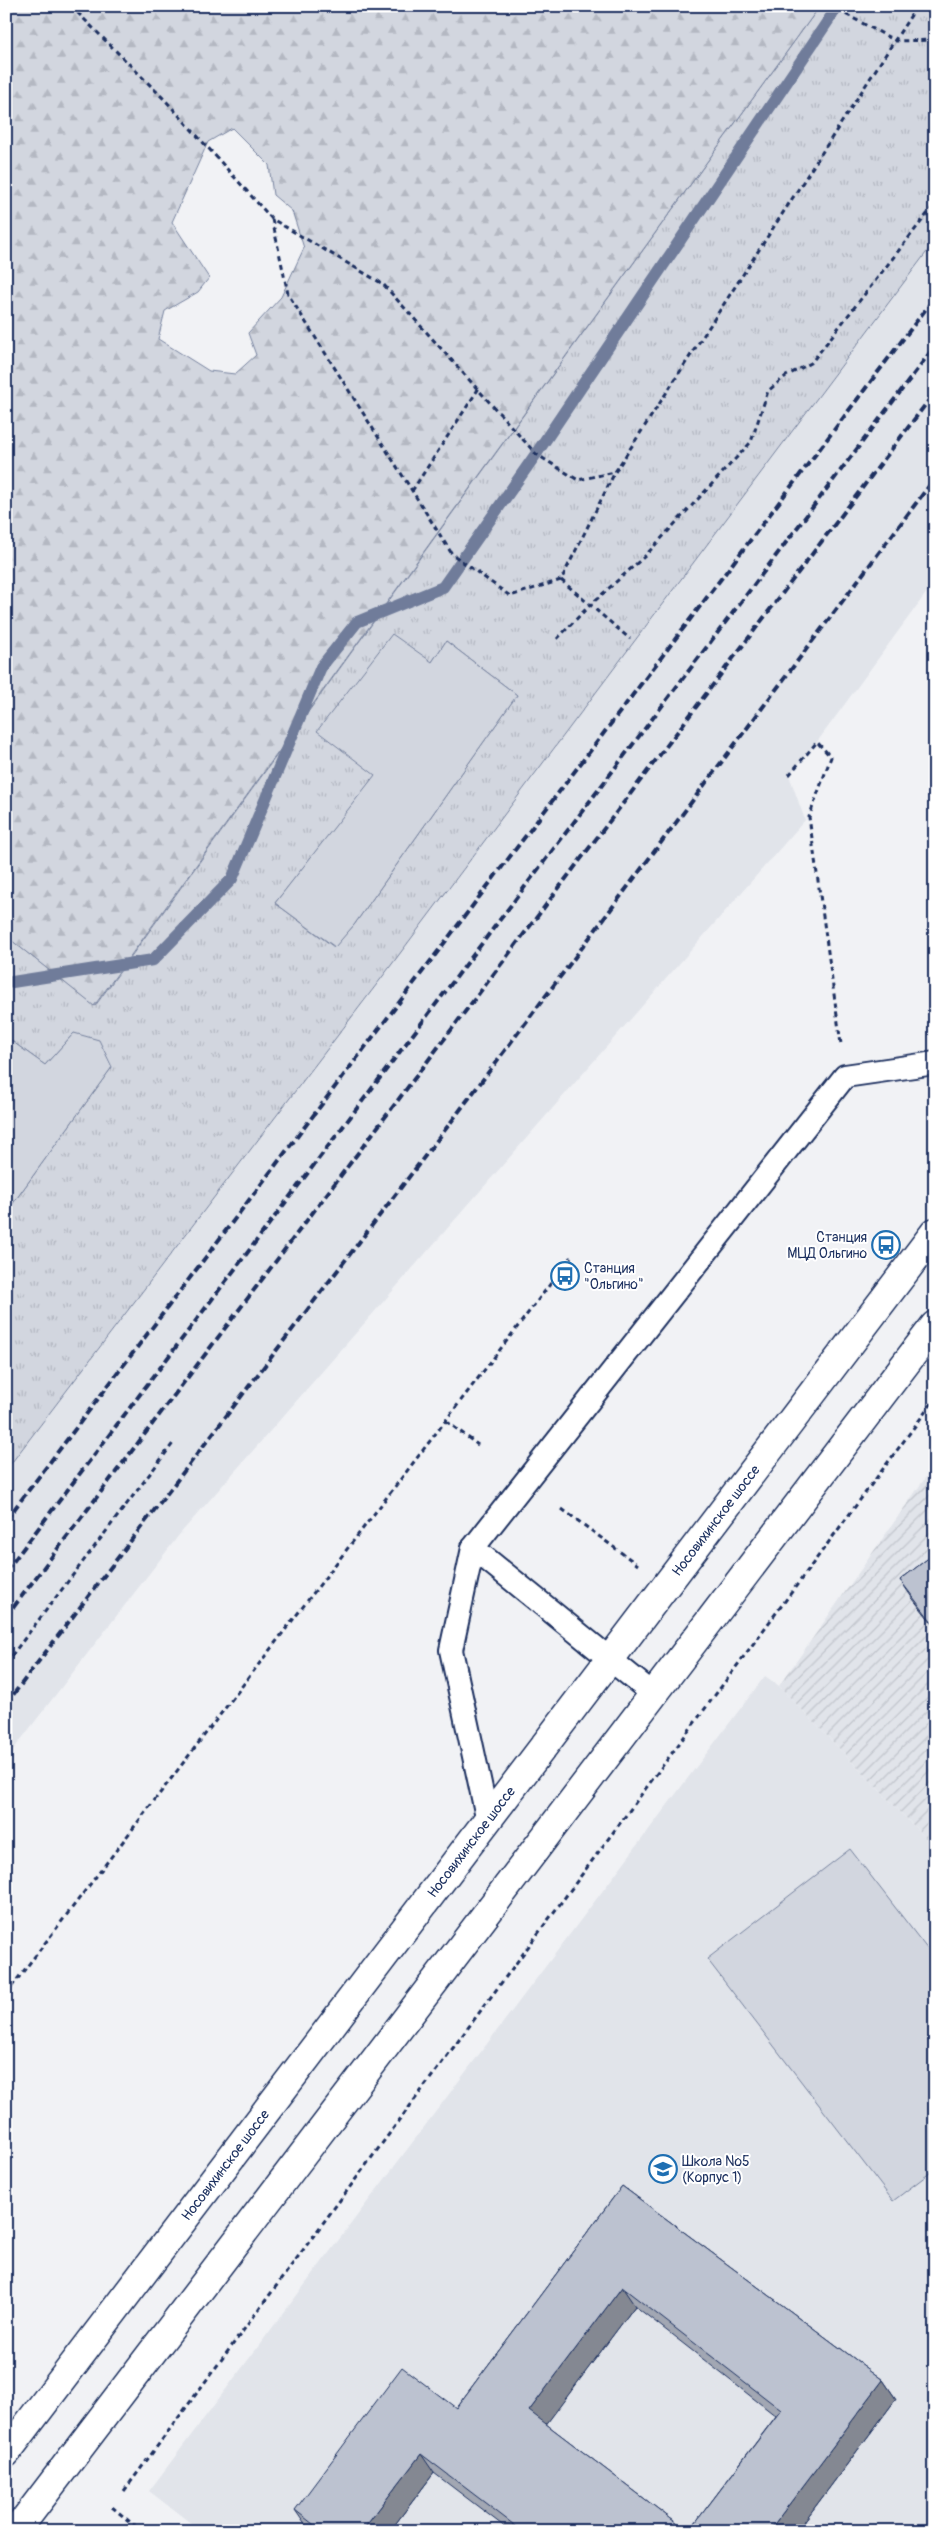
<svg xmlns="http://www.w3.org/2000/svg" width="941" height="2537" font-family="Pangolin,sans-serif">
<defs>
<pattern id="industrial-furrows" width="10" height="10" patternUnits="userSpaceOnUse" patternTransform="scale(1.25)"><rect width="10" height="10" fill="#e1e4ea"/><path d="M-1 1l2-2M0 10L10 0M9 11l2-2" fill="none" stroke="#c0c4cb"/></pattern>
<pattern id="grass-tufts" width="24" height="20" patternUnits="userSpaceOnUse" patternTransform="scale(1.25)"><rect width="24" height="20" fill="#d2d6df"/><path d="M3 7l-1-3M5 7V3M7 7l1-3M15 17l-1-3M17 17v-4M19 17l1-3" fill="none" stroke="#b4b8c2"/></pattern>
<pattern id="forest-firs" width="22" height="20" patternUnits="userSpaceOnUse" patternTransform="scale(1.25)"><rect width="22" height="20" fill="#d2d6df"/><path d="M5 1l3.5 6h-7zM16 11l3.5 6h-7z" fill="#b4b8c2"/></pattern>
</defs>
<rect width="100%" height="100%" fill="#f1f2f5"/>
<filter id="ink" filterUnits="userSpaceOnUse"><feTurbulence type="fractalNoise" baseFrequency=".02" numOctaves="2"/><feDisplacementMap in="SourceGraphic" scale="10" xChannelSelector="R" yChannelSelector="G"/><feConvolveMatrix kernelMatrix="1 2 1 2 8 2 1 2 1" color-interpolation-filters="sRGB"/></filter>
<g filter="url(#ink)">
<!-- built -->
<g fill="#e1e4ea">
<polygon points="935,241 935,581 817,742 789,775 805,820 179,1535 6,1759 6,1470 380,980"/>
<polygon points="765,1676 779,1686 935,1848 935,2531 201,2531 149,2491"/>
</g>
<!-- industrial -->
<polygon fill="url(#industrial-furrows)" points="935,1464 935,1848 779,1686"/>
<!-- grass -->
<path fill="url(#grass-tufts)" stroke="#76829e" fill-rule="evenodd" d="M820 6H935V241L380 980 6 1470V1213L112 1067 74 1033 45 1065 6 1037V936L95 1006ZM446 641 517 695 354 925 334 947 275 903 376 775 432 662Z"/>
<!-- forest -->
<path fill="url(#forest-firs)" stroke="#76829e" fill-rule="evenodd" d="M6 6H820L94 1006 6 936ZM232 128 269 165 273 195 292 211 304 248 281 297 248 333 256 355 235 374 209 371 158 339 165 311 198 292 209 278 172 222 208 142Z"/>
<!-- garden -->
<g fill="#d2d6df" stroke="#76829e">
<polygon points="392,634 432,662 446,641 517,695 354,925 335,947 275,903 375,775 317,731"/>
<polygon points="74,1033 99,1040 112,1067 6,1213 6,1037 45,1065"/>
<polygon points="850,1849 935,1959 935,2169 893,2201 707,1959"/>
</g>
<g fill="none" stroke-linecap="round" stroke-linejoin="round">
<!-- stream -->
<polyline stroke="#707c9a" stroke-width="12" points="6,983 153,960 232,879 321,667 357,622 443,587 536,454 838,6"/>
<defs>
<g id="lane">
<polyline points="473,1548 653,1694"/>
<polyline points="488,1821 451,1650 473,1548 845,1076 935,1063"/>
</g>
<g id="secondary">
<path id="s1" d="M6 2453 935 1232"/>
<polyline points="16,2531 935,1325"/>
</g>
</defs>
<!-- lane casing -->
<use href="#lane" stroke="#1b2f5e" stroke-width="26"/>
<!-- secondary casing -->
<use href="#secondary" stroke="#1b2f5e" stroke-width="31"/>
<!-- path -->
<g stroke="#1b2f5e" stroke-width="3" stroke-dasharray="5 4" stroke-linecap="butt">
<polyline points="71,6 166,101 272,219 383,284 536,454 578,480 615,472"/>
<polyline points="830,6 896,41 935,40"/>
<polyline points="272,219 288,294 452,554 510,596 561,580 615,472 917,6"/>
<polyline points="412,491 479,388"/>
<polyline points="561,580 630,639"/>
<polyline points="557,639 590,605 644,557 751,442 768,391 786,376 811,363 935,204"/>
<polyline points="789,775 817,742 831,757 809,817 841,1044"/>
<polyline points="446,1421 478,1445"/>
<polyline points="562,1509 638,1565"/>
<polyline points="6,1663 174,1442"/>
<polyline points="6,1994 571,1257"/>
<polyline points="124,2491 935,1399"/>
<polyline points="112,2507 141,2531"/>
</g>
<!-- lane -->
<use href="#lane" stroke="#fff" stroke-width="22"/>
<!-- secondary -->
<use href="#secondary" stroke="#fff" stroke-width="28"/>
<!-- rail -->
<g stroke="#1b2f5e" stroke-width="4" stroke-dasharray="8 4" stroke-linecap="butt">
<polyline points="6,1520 935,297"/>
<polyline points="6,1571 935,346"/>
<polyline points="6,1617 935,392"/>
<polyline points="6,1704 451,1122 935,478"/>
</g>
</g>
<!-- wall -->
<g fill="#a2a7b3" stroke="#1b2f5e">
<polygon points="935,1553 935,1627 913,1599 900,1580"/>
<polygon points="622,2186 883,2380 896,2399 797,2531 689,2531 776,2416 635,2306 546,2424 687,2531 510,2531 434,2473 390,2531 311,2531 308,2529 295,2510 456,2408"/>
</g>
<!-- shaded-wall -->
<g fill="#848892" stroke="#1b2f5e">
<polygon points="622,2287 635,2306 542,2430 529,2411"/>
<polygon points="883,2380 896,2399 797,2531 769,2531"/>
<polygon points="421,2454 434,2473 390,2531 362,2531"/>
</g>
<!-- building -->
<g fill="#bcc2d0" stroke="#1b2f5e">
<polygon points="935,1553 935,1626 900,1580"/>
<polygon points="622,2186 883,2380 769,2531 689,2531 781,2410 622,2287 529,2411 687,2531 522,2531 421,2454 362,2531 322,2531 295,2510 402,2367 456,2408"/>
</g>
</g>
<!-- icons -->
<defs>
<symbol id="bus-ring" viewBox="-11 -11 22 22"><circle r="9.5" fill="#fff" stroke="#1f6fb2" stroke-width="1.5"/><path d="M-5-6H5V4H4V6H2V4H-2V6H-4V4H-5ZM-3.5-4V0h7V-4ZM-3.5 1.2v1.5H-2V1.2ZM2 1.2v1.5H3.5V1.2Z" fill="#1f6fb2"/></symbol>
<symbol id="school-ring" viewBox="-11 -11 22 22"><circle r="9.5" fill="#fff" stroke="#1f6fb2" stroke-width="1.5"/><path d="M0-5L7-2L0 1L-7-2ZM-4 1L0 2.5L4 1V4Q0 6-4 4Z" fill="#1f6fb2"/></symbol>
</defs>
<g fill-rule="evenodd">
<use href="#bus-ring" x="870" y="1229" width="32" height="32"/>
<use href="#bus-ring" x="549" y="1260" width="32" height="32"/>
<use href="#school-ring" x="647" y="2153" width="32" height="32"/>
</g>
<g text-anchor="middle" stroke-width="4" stroke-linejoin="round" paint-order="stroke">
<!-- poi labels -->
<g font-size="14" fill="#1b2f5e" stroke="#fff" text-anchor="start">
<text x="867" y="1242" text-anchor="end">Станция<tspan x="867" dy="16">МЦД Ольгино</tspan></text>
<text x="584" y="1273">Станция<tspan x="584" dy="16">"Ольгино"</tspan></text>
<text x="682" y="2166">Школа №5<tspan x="682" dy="16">(Корпус 1)</tspan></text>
</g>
<!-- street labels -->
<g font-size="14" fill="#1b2f5e" stroke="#fff">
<text dy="5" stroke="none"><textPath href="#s1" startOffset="1172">Носовихинское шоссе</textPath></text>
<text dy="5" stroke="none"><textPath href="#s1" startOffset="768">Носовихинское шоссе</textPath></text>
<text dy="5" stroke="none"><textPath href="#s1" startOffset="362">Носовихинское шоссе</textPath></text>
</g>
</g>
<!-- margin -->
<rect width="941" height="2537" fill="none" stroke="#fff" stroke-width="25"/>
<rect x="12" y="12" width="916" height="2512" fill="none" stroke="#1b2f5e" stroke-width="2" filter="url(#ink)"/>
</svg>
